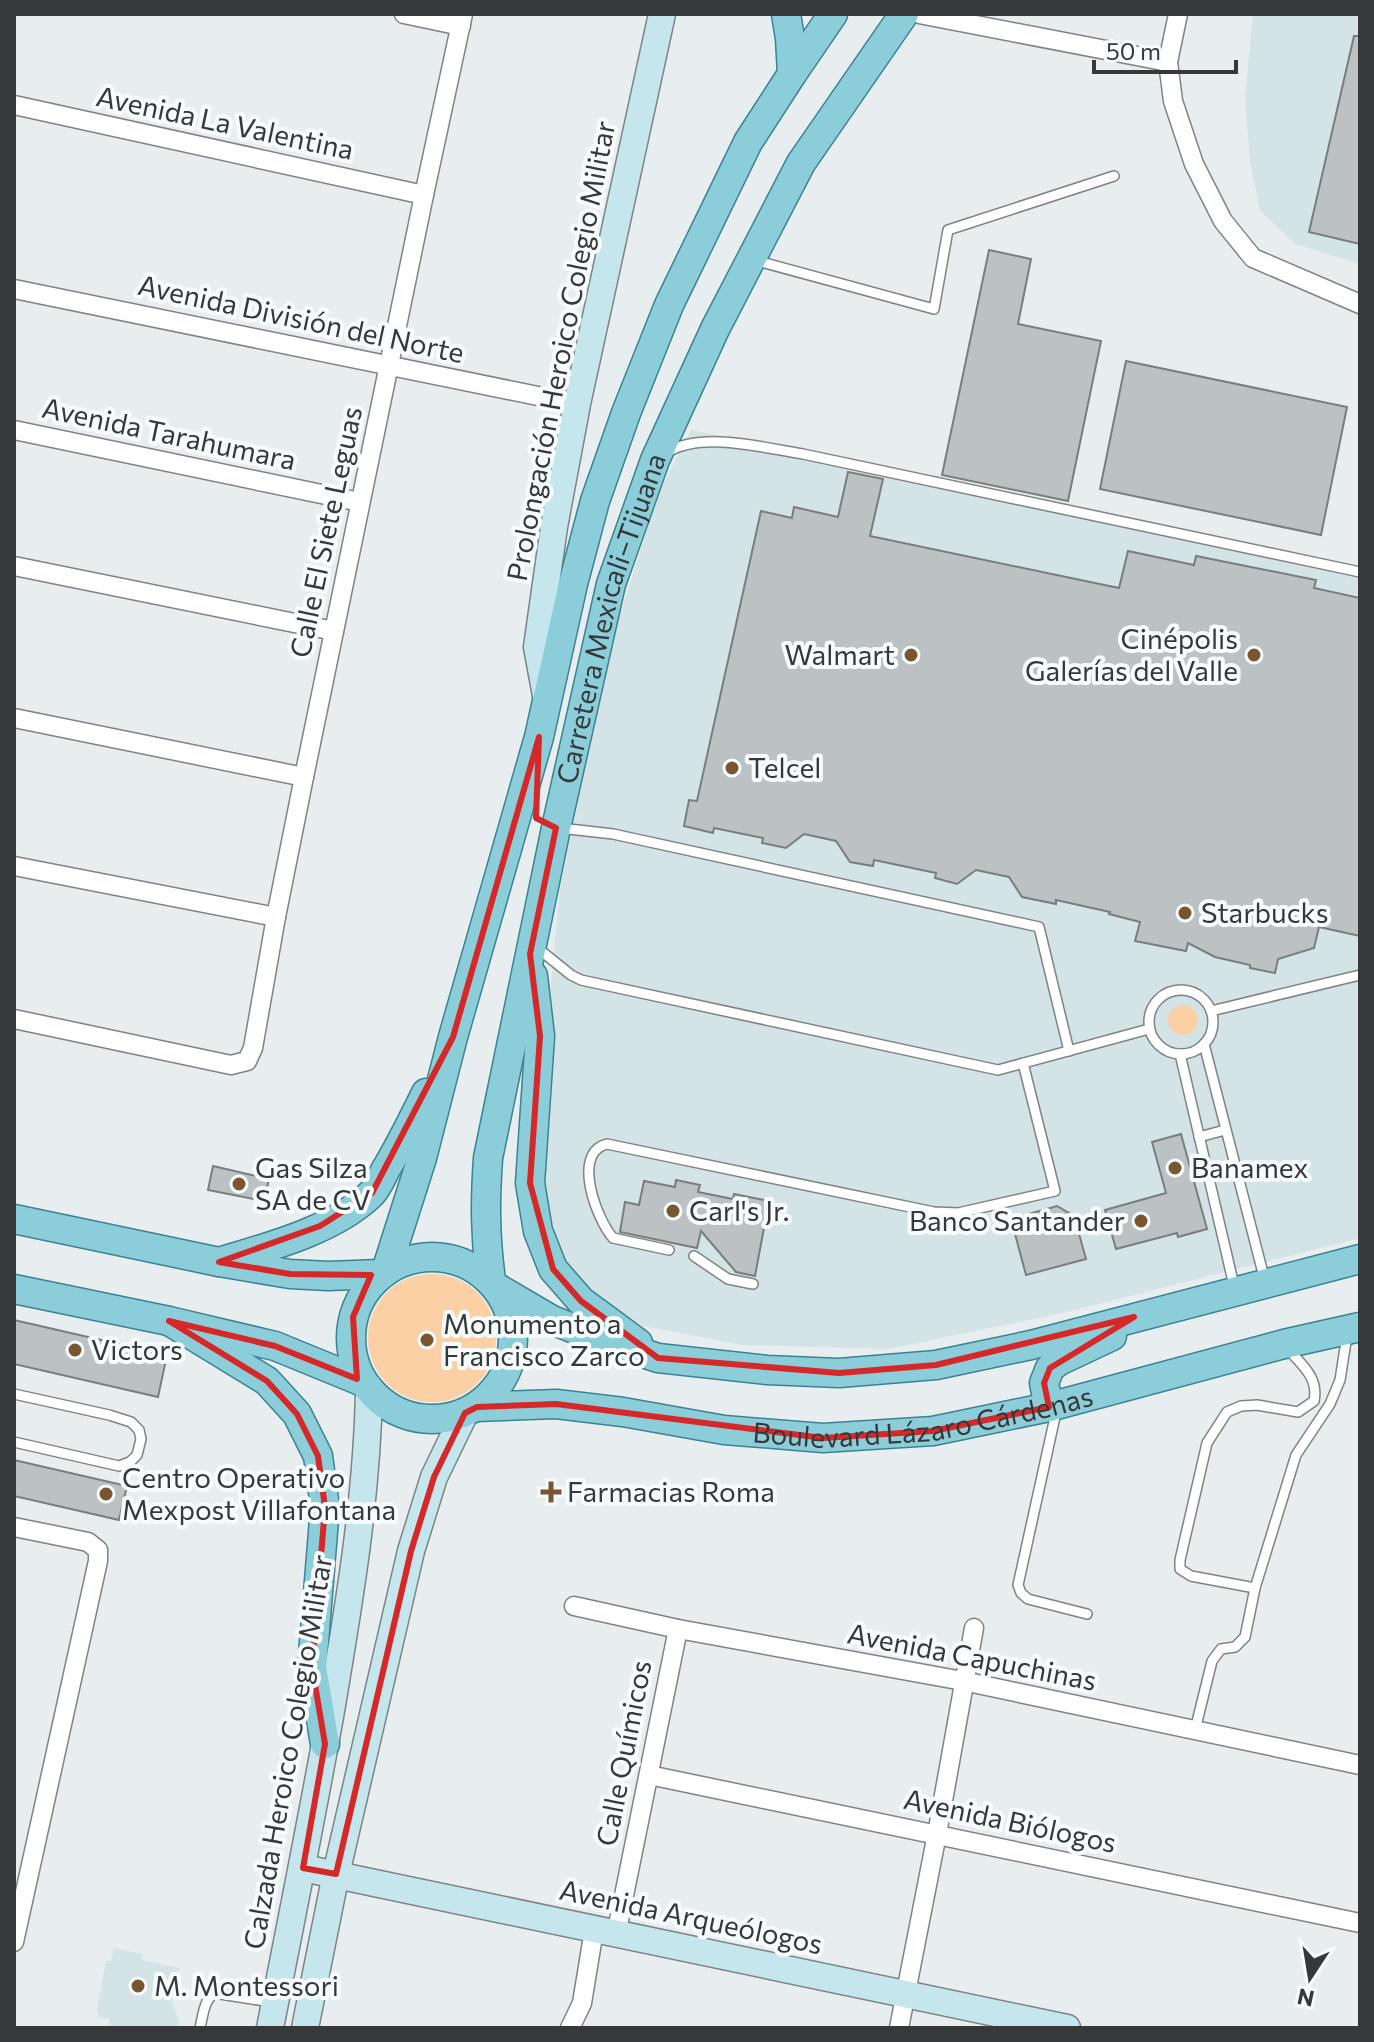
<svg xmlns="http://www.w3.org/2000/svg" width="1374" height="2042" font-family="Commissioner,sans-serif">
<rect width="100%" height="100%" fill="#e8eef0"/>
<!-- built -->
<g fill="#d4e3e5">
<polygon points="1253,14 1360,14 1360,264 1295,244 1260,211 1250,162 1245,98"/>
<polygon points="691,430 1360,569 1360,1238 1058,1314 888,1349 742,1345 644,1326 587,1293 554,1246 543,1191 550,993 560,889 609,649 659,492"/>
<polygon points="114,1948 143,1954 142,1960 179,1968 172,2004 180,2023 175,2028 109,2028 110,2019 98,2017 97,2009 106,1961 111,1961"/>
</g>
<!-- green -->
<g fill="#fbd0a5">
<circle cx="1183" cy="1020" r="15"/>
<circle cx="432" cy="1338" r="64"/>
</g>
<!-- building -->
<g fill="#bcc2c3" stroke="#797e7f" stroke-width="2">
<polygon points="1354,36 1360,36 1360,244 1309,232"/>
<polygon points="989,250 1031,259 1018,324 1101,341 1068,501 942,475"/>
<polygon points="1126,361 1347,407 1321,535 1100,489"/>
<polygon points="848,472 883,479 870,536 1119,588 1128,551 1194,565 1196,556 1316,580 1314,588 1360,598 1360,936 1319,927 1314,948 1278,959 1275,973 1250,968 1250,965 1215,957 1188,943 1186,951 1135,941 1140,922 1109,914 1110,912 1056,900 1056,904 1022,897 1009,877 976,870 957,884 935,878 936,873 874,860 873,866 850,862 836,841 804,834 786,848 762,843 763,838 714,828 713,833 684,826 689,800 697,801 761,511 792,518 794,507 838,517"/>
<polygon points="1181,1134 1207,1229 1178,1237 1177,1233 1116,1249 1105,1210 1166,1193 1152,1142"/>
<polygon points="213,1166 269,1179 264,1201 208,1190"/>
<polygon points="676,1180 700,1185 698,1192 733,1199 734,1194 769,1201 755,1276 736,1272 701,1231 697,1248 620,1232 625,1202 639,1205 644,1181 675,1187"/>
<polygon points="1057,1206 1074,1216 1086,1259 1026,1275 1011,1219"/>
<polygon points="14,1320 167,1355 158,1397 14,1364"/>
<polygon points="14,1460 127,1486 119,1520 14,1496"/>
</g>
<g fill="none" stroke-linecap="round" stroke-linejoin="round">
<defs>
<g id="lane">
<polyline points="754,260 934,309 948,230 1114,176"/>
<path d="M668 452C703 431 764 448 803 454L1360 572"/>
<polyline points="560,828 613,834 1039,927 1069,1051"/>
<polyline points="535,946 571,975 581,980 998,1070 1149,1029"/>
<circle cx="1181" cy="1022" r="32"/>
<polyline points="1211,1011 1360,975"/>
<polyline points="1204,1044 1265,1281"/>
<polyline points="1180,1054 1235,1290"/>
<polyline points="1199,1137 1225,1130"/>
<path d="M669 1250 613 1238C597 1220 571 1153 607 1144L934 1212 958 1213 1055 1191 1023 1063"/>
<polyline points="694,1256 728,1279 753,1284"/>
<polyline points="14,1394 109,1415 131,1422 139,1430 141,1439 137,1455 130,1462 119,1466 14,1442"/>
<polyline points="1057,1408 1018,1585 1021,1593 1028,1599 1087,1614"/>
<path d="M1255 1588 1191 1576 1180 1569V1560L1207 1443 1227 1412 1241 1406 1257 1405 1298 1412 1314 1401C1319 1377 1301 1364 1286 1347"/>
<polyline points="1195,1730 1212,1661 1221,1649 1235,1647 1245,1637 1255,1588 1296,1455 1330,1404 1340,1380 1347,1335"/>
<path d="M200 2028C203 2015 204 2001 214 1993L271 2002"/>
</g>
<g id="street">
<polyline points="404,14 461,26"/>
<polyline points="919,14 1168,62"/>
<polyline points="1178,14 1168,62 1173,101 1194,164 1223,221 1253,258 1360,304"/>
<polyline points="14,105 424,195"/>
<polyline points="14,289 577,404"/>
<polyline points="14,430 360,502"/>
<polyline points="14,566 334,631"/>
<polyline points="14,718 304,777"/>
<polyline points="14,866 276,917"/>
<polyline points="14,1019 231,1065 247,1061 253,1048 276,917 304,777 424,195 463,14"/>
<polyline points="14,1527 88,1542 98,1550 98,1561 14,1942"/>
<polyline points="574,1606 678,1629 963,1681 1360,1765"/>
<polyline points="649,1775 1360,1923"/>
<polyline points="616,1935 678,1629"/>
<polyline points="570,2028 582,2003 594,1930"/>
<polyline points="899,2028 937,1834 974,1628"/>
</g>
<g id="secondary">
<polyline points="547,701 537,647 554,527 577,404 662,14"/>
<polyline points="303,1868 1067,2028"/>
<path d="M270 2028C291 1922 312 1817 331 1711 349 1604 367 1499 369 1390"/>
<polyline points="305,2028 336,1874 411,1551 434,1477 465,1413"/>
</g>
<g id="primary">
<polyline points="786,14 790,38 792,74"/>
<polyline points="533,976 540,1036 530,1183 538,1231 553,1269 581,1301 638,1343"/>
<polyline points="14,1219 219,1262 290,1274 328,1276 380,1274"/>
<circle cx="432" cy="1338" r="81"/>
<path d="M219 1262C268 1247 332 1231 370 1195 377 1189 381 1178 386 1169 401 1144 413 1119 426 1093"/>
<polyline points="386,1271 422,1158 453,1037 539,737 573,584 595,501 626,413 669,305 748,142 792,74 833,14"/>
<path id="s1" d="M491 1280C485 1236 485 1202 488 1158L556 828 611 584 655 460 715 329 801 163 904 14"/>
<polyline points="14,1289 169,1321 275,1346 363,1382"/>
<polyline points="499,1289 552,1320 595,1337 658,1358 767,1370 839,1373 936,1365 1031,1345 1360,1259"/>
<polyline points="169,1321 267,1381 297,1414 318,1456 325,1507 312,1667 325,1744"/>
<path id="s2" d="M477 1407 556 1404 623 1412 724 1430 823 1438 933 1431 1049 1407 1284 1344 1360 1327"/>
<polyline points="1049,1407 1044,1383 1050,1368 1059,1361 1112,1336"/>
</g>
</defs>
<!-- lane casing -->
<use href="#lane" stroke="#7e8384" stroke-width="12"/>
<!-- street casing -->
<use href="#street" stroke="#7e8384" stroke-width="21"/>
<!-- secondary casing -->
<use href="#secondary" stroke="#7e8384" stroke-width="29"/>
<!-- primary casing -->
<use href="#primary" stroke="#3c8391" stroke-width="31"/>
<!-- lane -->
<use href="#lane" stroke="#fff" stroke-width="9"/>
<!-- street -->
<use href="#street" stroke="#fff" stroke-width="18"/>
<!-- secondary -->
<use href="#secondary" stroke="#c5e6ec" stroke-width="26"/>
<!-- primary -->
<use href="#primary" stroke="#8ccdda" stroke-width="28"/>
</g>
<!-- marked area -->
<path fill="none" stroke="#d62828" stroke-width="6" stroke-linejoin="round" d="M539 737 536 818 556 828 530 954 540 1036 530 1183 553 1269 581 1301 658 1358 839 1373 936 1365 1134 1317 1050 1368 1044 1383 1049 1407 933 1431 823 1438 556 1404 477 1407 465 1413 434 1477 411 1551 336 1874 303 1868 325 1744 312 1667 325 1507 318 1456 297 1414 267 1381 169 1321 275 1346 357 1379 353 1317 371 1275 290 1274 219 1262 320 1226 372 1193 453 1037Z"/>
<!-- markers -->
<g fill="#79562f" stroke="#f6fcfd" stroke-width="3">
<circle cx="911" cy="655" r="8"/>
<circle cx="1254" cy="655" r="8"/>
<circle cx="732" cy="768" r="8"/>
<circle cx="1185" cy="913" r="8"/>
<circle cx="1175" cy="1168" r="8"/>
<circle cx="239" cy="1184" r="8"/>
<circle cx="673" cy="1211" r="8"/>
<circle cx="1141" cy="1221" r="8"/>
<circle cx="427" cy="1340" r="8"/>
<circle cx="75" cy="1350" r="8"/>
<path d="M547 1480h8v8h8v8h-8v8h-8v-8h-8v-8h8z"/>
<circle cx="106" cy="1494" r="8"/>
<circle cx="138" cy="1986" r="8"/>
</g>
<g text-anchor="middle" stroke-width="8" stroke-linejoin="round" paint-order="stroke">
<!-- street labels -->
<g font-size="28" fill="#363839" stroke="#f6fcfd">
<text transform="translate(225 123) rotate(12)" y="10">Avenida La Valentina</text>
<text transform="translate(301 319) rotate(12)" y="10">Avenida División del Norte</text>
<text transform="translate(561 351) rotate(-79)" y="10">Prolongación Heroico Colegio Militar</text>
<text transform="translate(169 434) rotate(12)" y="10">Avenida Tarahumara</text>
<text transform="translate(326 532) rotate(-78)" y="10">Calle El Siete Leguas</text>
<text dy="10" stroke="none"><textPath href="#s1" startOffset="676">Carretera Mexicali–Tijuana</textPath></text>
<text dy="10" stroke="none"><textPath href="#s2" startOffset="450">Boulevard Lázaro Cárdenas</textPath></text>
<text transform="translate(972 1657) rotate(11)" y="10">Avenida Capuchinas</text>
<text transform="translate(288 1752) rotate(-80)" y="10">Calzada Heroico Colegio Militar</text>
<text transform="translate(624 1753) rotate(-79)" y="10">Calle Químicos</text>
<text transform="translate(1010 1821) rotate(12)" y="10">Avenida Biólogos</text>
<text transform="translate(691 1917) rotate(12)" y="10">Avenida Arqueólogos</text>
</g>
<!-- poi labels -->
<g font-size="28" fill="#363839" stroke="#f6fcfd" text-anchor="start">
<text x="1238" y="649" text-anchor="end">Cinépolis<tspan x="1238" dy="32">Galerías del Valle</tspan></text>
<text x="895" y="665" text-anchor="end">Walmart</text>
<text x="748" y="778">Telcel</text>
<text x="1201" y="923">Starbucks</text>
<text x="255" y="1178">Gas Silza<tspan x="255" dy="32">SA de CV</tspan></text>
<text x="1191" y="1178">Banamex</text>
<text x="689" y="1221">Carl's Jr.</text>
<text x="1125" y="1231" text-anchor="end">Banco Santander</text>
<text x="443" y="1334">Monumento a<tspan x="443" dy="32">Francisco Zarco</tspan></text>
<text x="91" y="1360">Victors</text>
<text x="122" y="1488">Centro Operativo<tspan x="122" dy="32">Mexpost Villafontana</tspan></text>
<text x="567" y="1502">Farmacias Roma</text>
<text x="154" y="1996">M. Montessori</text>
</g>
</g>
<!-- border -->
<rect width="1374" height="2042" fill="none" stroke="#363839" stroke-width="32"/>
<!-- north arrow -->
<g transform="translate(1310 1978) rotate(192)" stroke="#f6fcfd" stroke-width="6" paint-order="stroke">
<path d="M0-6L14 30L0 20L-14 30Z" fill="#363839"/>
<text y="-12" font-size="22" font-weight="bold" text-anchor="middle" fill="#363839">N</text>
</g>
<!-- scale -->
<path d="M1094 60v12h142v-12" fill="none" stroke="#363839" stroke-width="4"/>
<text x="1106" y="60" font-size="24" fill="#363839" stroke="#f6fcfd" stroke-width="6" paint-order="stroke">50 m</text>
</svg>
